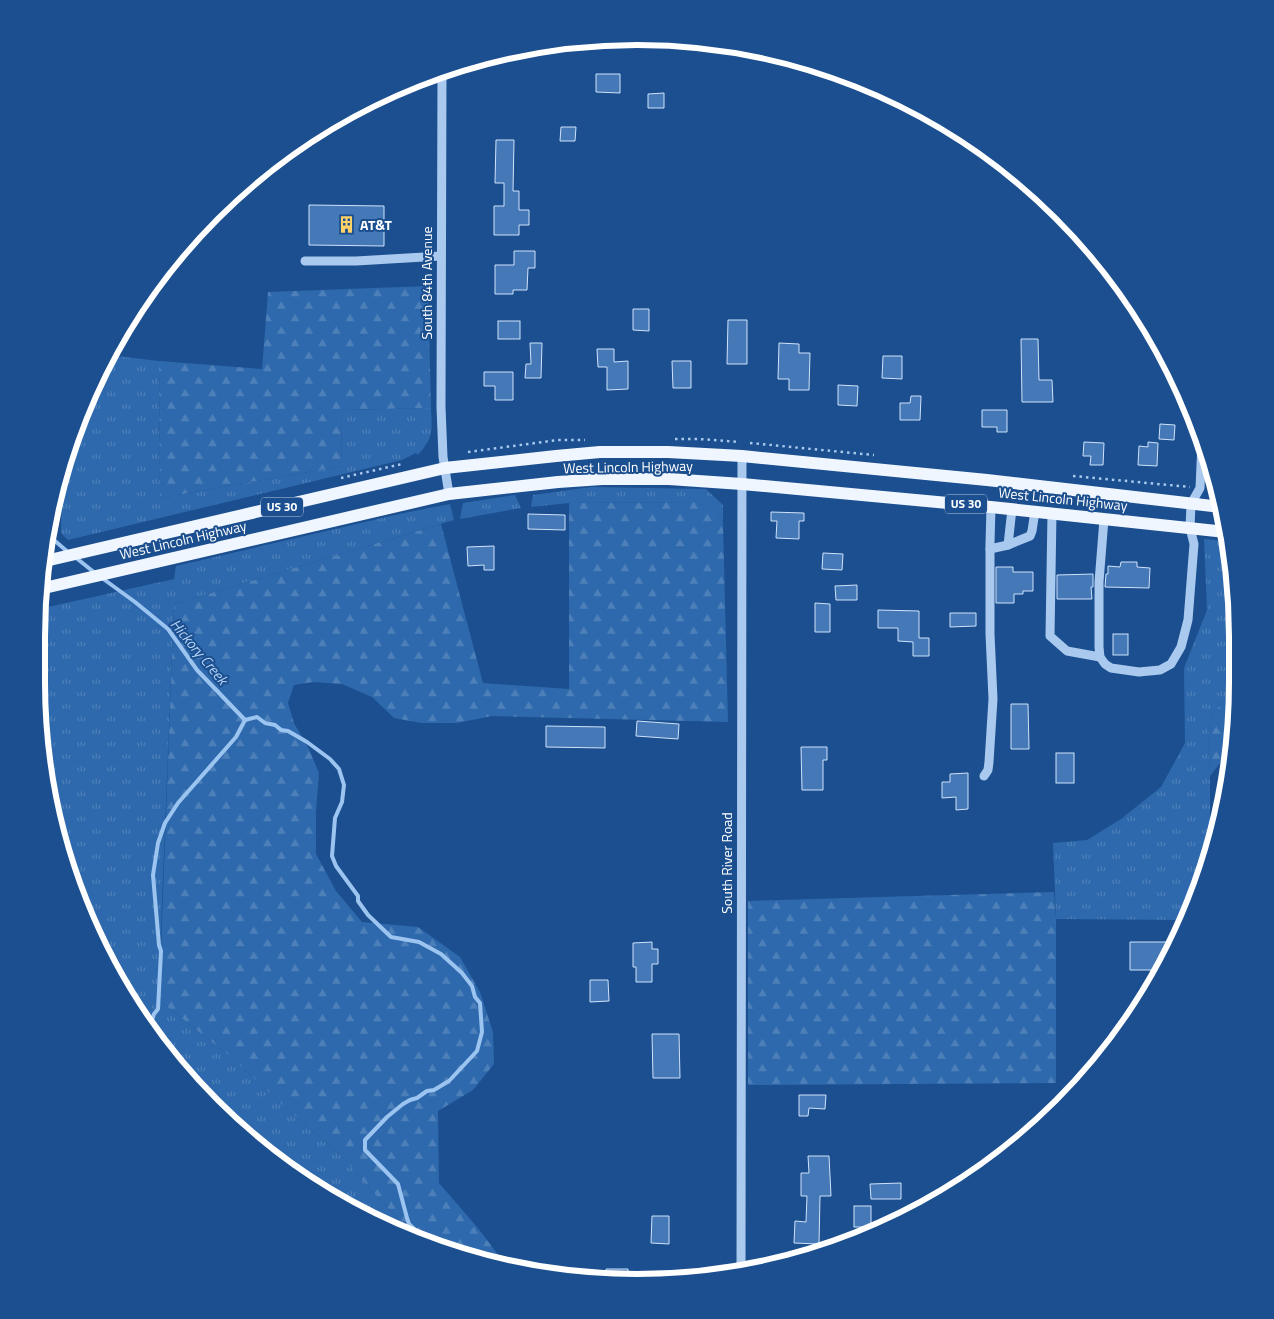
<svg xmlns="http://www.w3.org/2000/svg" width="1274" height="1319" font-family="'Titillium Web',sans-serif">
<defs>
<pattern id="grass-tufts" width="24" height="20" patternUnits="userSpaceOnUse" patternTransform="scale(1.25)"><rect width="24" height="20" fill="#2e69ad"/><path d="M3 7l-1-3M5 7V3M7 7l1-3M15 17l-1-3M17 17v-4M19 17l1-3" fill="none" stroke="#4d80b9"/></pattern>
<pattern id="forest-firs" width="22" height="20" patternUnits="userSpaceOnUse" patternTransform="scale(1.25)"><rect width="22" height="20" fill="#2e69ad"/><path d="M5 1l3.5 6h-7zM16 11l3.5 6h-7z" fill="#4d80b9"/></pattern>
</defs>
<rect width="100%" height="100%" fill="#1b4f8f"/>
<!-- grass -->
<g fill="url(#grass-tufts)">
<path d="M108 355 159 361 160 498 342 466 341 410 431 408C432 431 434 437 418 455L416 453 402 460 68 540 61 533 62 472 68 444Z"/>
<polygon points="591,487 706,489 723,505 723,522 715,510 695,502 569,503 531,507 533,495"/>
<polygon points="515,495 521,508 460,519 463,503"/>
<polygon points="450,504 454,520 174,604 158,1003 159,1000 227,1054 286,1108 338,1152 379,1199 419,1240 336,1202 253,1143 235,1126 138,1016 82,912 48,799 36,682 39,609 174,579 176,566 404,513"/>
<polygon points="1204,539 1227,541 1236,597 1236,686 1209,718 1210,776 1210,858 1186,920 1056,919 1053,843 1087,840 1121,819 1161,787 1185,743 1184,668 1207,610"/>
</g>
<!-- forest -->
<g fill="url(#forest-firs)">
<polygon points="428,286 431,408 341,410 342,466 160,498 159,361 262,369 268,292"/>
<polygon points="696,502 715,510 723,522 728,722 492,716 457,723 421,723 394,718 372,697 342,684 313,682 294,685 288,703 294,723 309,749 319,773 316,812 316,854 336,891 362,922 418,927 460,957 480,992 493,1032 494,1064 473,1090 438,1111 439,1183 477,1227 506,1265 444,1251 419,1240 379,1199 338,1152 286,1108 227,1054 159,1000 174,604 441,524 483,683 569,689 569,503"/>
<polygon points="1236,686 1236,722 1232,748 1210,776 1209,718"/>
<polygon points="1054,892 1056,919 1056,1083 748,1085 748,901"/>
</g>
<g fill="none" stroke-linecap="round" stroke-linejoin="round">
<!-- stream -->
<g stroke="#9cc4f0" stroke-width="4">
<polyline points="47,534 69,553"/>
<polyline points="75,557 95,573"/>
<polyline points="102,578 135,602 168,629 197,670 245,720"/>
<polyline points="245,720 257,717 265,723 275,725 281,730 288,731 307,742 330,759 339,769 344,785 342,802 335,818 332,856 336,866 358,896 358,901 368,915 391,937 419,942 441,954 462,973 472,986 475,997 480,1003 482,1032 477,1051 449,1081 434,1090 427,1091 417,1098 410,1100 403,1104 387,1117 365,1140 365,1150 398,1184 407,1218 409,1224 431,1245"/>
<polyline points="149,1029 154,1014 158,1009 161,951 159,945 153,875 158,843 165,823 178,803 236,737 245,720"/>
<polyline points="437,1248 458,1251 465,1256"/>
</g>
</g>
<!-- building -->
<g fill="#4478b7" stroke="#cfe3fa">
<polygon points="596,74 620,74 620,93 596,92"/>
<polygon points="664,93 664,108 648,108 648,94"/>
<polygon points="561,127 576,127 575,141 560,141"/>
<polygon points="496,140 514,140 513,191 519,191 519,210 529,210 529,225 519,225 519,235 494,235 494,206 504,206 504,183 495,183"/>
<polygon points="309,205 384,206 384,246 309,245"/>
<polygon points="514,251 535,251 535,268 528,268 527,290 513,290 513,294 495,294 495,265 514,265"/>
<polygon points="633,309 649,309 649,331 633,330"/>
<polygon points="728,320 747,320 747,364 727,364"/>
<rect x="498" y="321" width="22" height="18"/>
<polygon points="1021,339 1038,339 1039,380 1052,380 1053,402 1022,402"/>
<polygon points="530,343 542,343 541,378 525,378 526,364 531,364"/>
<polygon points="779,343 799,344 799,353 810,353 809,390 789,390 789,379 778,379"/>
<polygon points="597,349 614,349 614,362 628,361 628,389 607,390 607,367 598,367"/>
<polygon points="883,356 902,356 902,379 882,378"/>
<polygon points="672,361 691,361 691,388 673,388"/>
<polygon points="484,372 513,372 513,400 495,400 495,386 484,386"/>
<polygon points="838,385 858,386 857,406 838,405"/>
<polygon points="911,396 921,396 920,420 900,420 900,403 910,403"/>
<polygon points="982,410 1007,410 1007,432 997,432 997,427 982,427"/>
<polygon points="1160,424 1175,425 1174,440 1159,439"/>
<polygon points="1084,442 1104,443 1103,465 1090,465 1091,456 1083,456"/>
<polygon points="1148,442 1158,443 1157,466 1138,465 1139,446 1148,447"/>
<polygon points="771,512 804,513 804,521 799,521 799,539 776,538 777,521 771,521"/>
<polygon points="528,514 565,515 565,530 528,529"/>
<polygon points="494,546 494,570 484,570 484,565 468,566 467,547"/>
<polygon points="823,553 843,554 842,570 822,569"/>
<polygon points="1121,562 1137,562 1137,567 1150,568 1149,588 1105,587 1106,574 1108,574 1108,566 1120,567"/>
<polygon points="996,567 1013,567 1013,572 1033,572 1033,591 1023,591 1023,594 1014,594 1014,603 996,603"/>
<polygon points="1093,574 1093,587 1091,587 1092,599 1057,599 1057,575"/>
<polygon points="857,585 857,600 836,600 835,586"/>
<polygon points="815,603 830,604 830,632 815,632"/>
<polygon points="878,610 919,611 919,638 929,638 929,656 913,656 913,642 898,641 898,628 878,628"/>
<polygon points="950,613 976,613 976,626 950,627"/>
<rect x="1113" y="634" width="15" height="21"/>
<polygon points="1011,704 1028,704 1029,749 1011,749"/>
<polygon points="637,721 679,724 678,739 636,736"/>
<polygon points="546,726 605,727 605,748 546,747"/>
<polygon points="801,747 827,747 827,760 823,760 823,790 802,790"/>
<rect x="1056" y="753" width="18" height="30"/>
<polygon points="968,773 968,809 956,810 956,797 942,798 942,782 950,782 950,774"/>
<polygon points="652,942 652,949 658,949 658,964 652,964 652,982 636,982 636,967 633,967 633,943"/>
<polygon points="1130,942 1167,942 1166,963 1162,970 1130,970"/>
<polygon points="590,980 608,980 609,1001 590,1002"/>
<polygon points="652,1034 679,1034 680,1078 653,1078"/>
<polygon points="799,1095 826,1095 825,1109 809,1108 808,1116 799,1116"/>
<polygon points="808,1156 829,1156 831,1196 820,1196 819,1244 794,1243 795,1221 806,1222 807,1196 801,1196 801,1173 809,1173"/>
<polygon points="901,1183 901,1199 871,1199 870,1184"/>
<rect x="854" y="1206" width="17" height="21"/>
<polygon points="652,1216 669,1216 669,1244 651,1243"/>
<polygon points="606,1269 628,1269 628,1280 606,1279"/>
</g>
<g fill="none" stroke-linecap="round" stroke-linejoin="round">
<!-- path -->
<g stroke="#a9c9ee" stroke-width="2.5" stroke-dasharray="2.5 4" stroke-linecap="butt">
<polyline points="675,439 699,439 740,442"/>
<polyline points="750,443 874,455"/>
<polyline points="468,452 558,440 585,440"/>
<polyline points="1073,476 1190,487"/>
<polyline points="341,478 402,464"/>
<polyline points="1210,489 1219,490"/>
</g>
<!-- minor -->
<g stroke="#a9c9ee" stroke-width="9">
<polyline points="442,72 441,407 443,457 449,494"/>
<polyline points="305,261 356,261 441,256"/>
<polyline points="1052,513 1050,636 1067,651 1100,657"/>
<polyline points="1104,519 1099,582 1099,647 1100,657 1105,664 1111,668 1139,672 1160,670 1171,664 1181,647 1188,620 1194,544 1190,528 1191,504 1200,488 1202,442"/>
<polyline points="1008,545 1012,509"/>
<polyline points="990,549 1008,545 1030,536 1032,531 1035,511"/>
<polyline points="984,776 988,770 989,762 993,699 990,634 990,544 991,507"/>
<polyline points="741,1271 742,456"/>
</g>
<!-- major -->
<g stroke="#f0f6ff" stroke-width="12">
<polyline points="41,562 445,468 556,456 600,452 668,452 742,456 987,480 1221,507"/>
<polyline points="40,589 449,494 558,482 602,479 669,479 742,484 991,507 1226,532"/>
</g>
</g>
<!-- icons -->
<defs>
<symbol id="building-bare" viewBox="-9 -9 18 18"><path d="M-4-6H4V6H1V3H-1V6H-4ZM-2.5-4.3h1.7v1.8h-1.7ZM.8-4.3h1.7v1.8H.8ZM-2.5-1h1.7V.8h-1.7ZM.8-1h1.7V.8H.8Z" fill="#ffd166" stroke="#1b4f8f" stroke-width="2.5" paint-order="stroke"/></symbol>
</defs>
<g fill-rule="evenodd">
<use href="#building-bare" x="334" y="212" width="25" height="25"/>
</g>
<g text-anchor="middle" stroke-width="4" stroke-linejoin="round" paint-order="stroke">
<!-- shield labels -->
<g fill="#1b4f8f" stroke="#bbcadd" stroke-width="1">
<rect x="945" y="494.5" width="42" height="19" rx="4"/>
<rect x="261" y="497.5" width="42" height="19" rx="4"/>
</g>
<g font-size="12" font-weight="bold" fill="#fff">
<text x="966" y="508">US 30</text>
<text x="282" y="511">US 30</text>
</g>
<!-- poi labels -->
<g font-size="14" font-weight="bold" fill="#fff" stroke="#1b4f8f" text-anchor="start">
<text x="360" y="230">AT&amp;T</text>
</g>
<!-- street labels -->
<g font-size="14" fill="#fff" stroke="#1b4f8f">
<text transform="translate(427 283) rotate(-90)" y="5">South 84th Avenue</text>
<text transform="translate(628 467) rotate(-1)" y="5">West Lincoln Highway</text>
<text transform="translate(1063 499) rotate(6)" y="5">West Lincoln Highway</text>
<text transform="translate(183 540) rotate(-13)" y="5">West Lincoln Highway</text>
<text transform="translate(727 863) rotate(-90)" y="5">South River Road</text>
</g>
<!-- water labels -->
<g font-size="15" font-style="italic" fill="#b5d3f5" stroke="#1b4f8f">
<text transform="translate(199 652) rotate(50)" y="5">Hickory Creek</text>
</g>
</g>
<!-- crop -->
<path d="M0 0H1274V1319H0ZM637 45H637A592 592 0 0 1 1229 637V682A592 592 0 0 1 637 1274H637A592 592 0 0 1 45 682V637A592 592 0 0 1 637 45Z" fill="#1b4f8f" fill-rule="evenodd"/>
<path fill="none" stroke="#fff" stroke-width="6" d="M637 45H637A592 592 0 0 1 1229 637V682A592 592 0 0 1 637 1274H637A592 592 0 0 1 45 682V637A592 592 0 0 1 637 45Z"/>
</svg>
